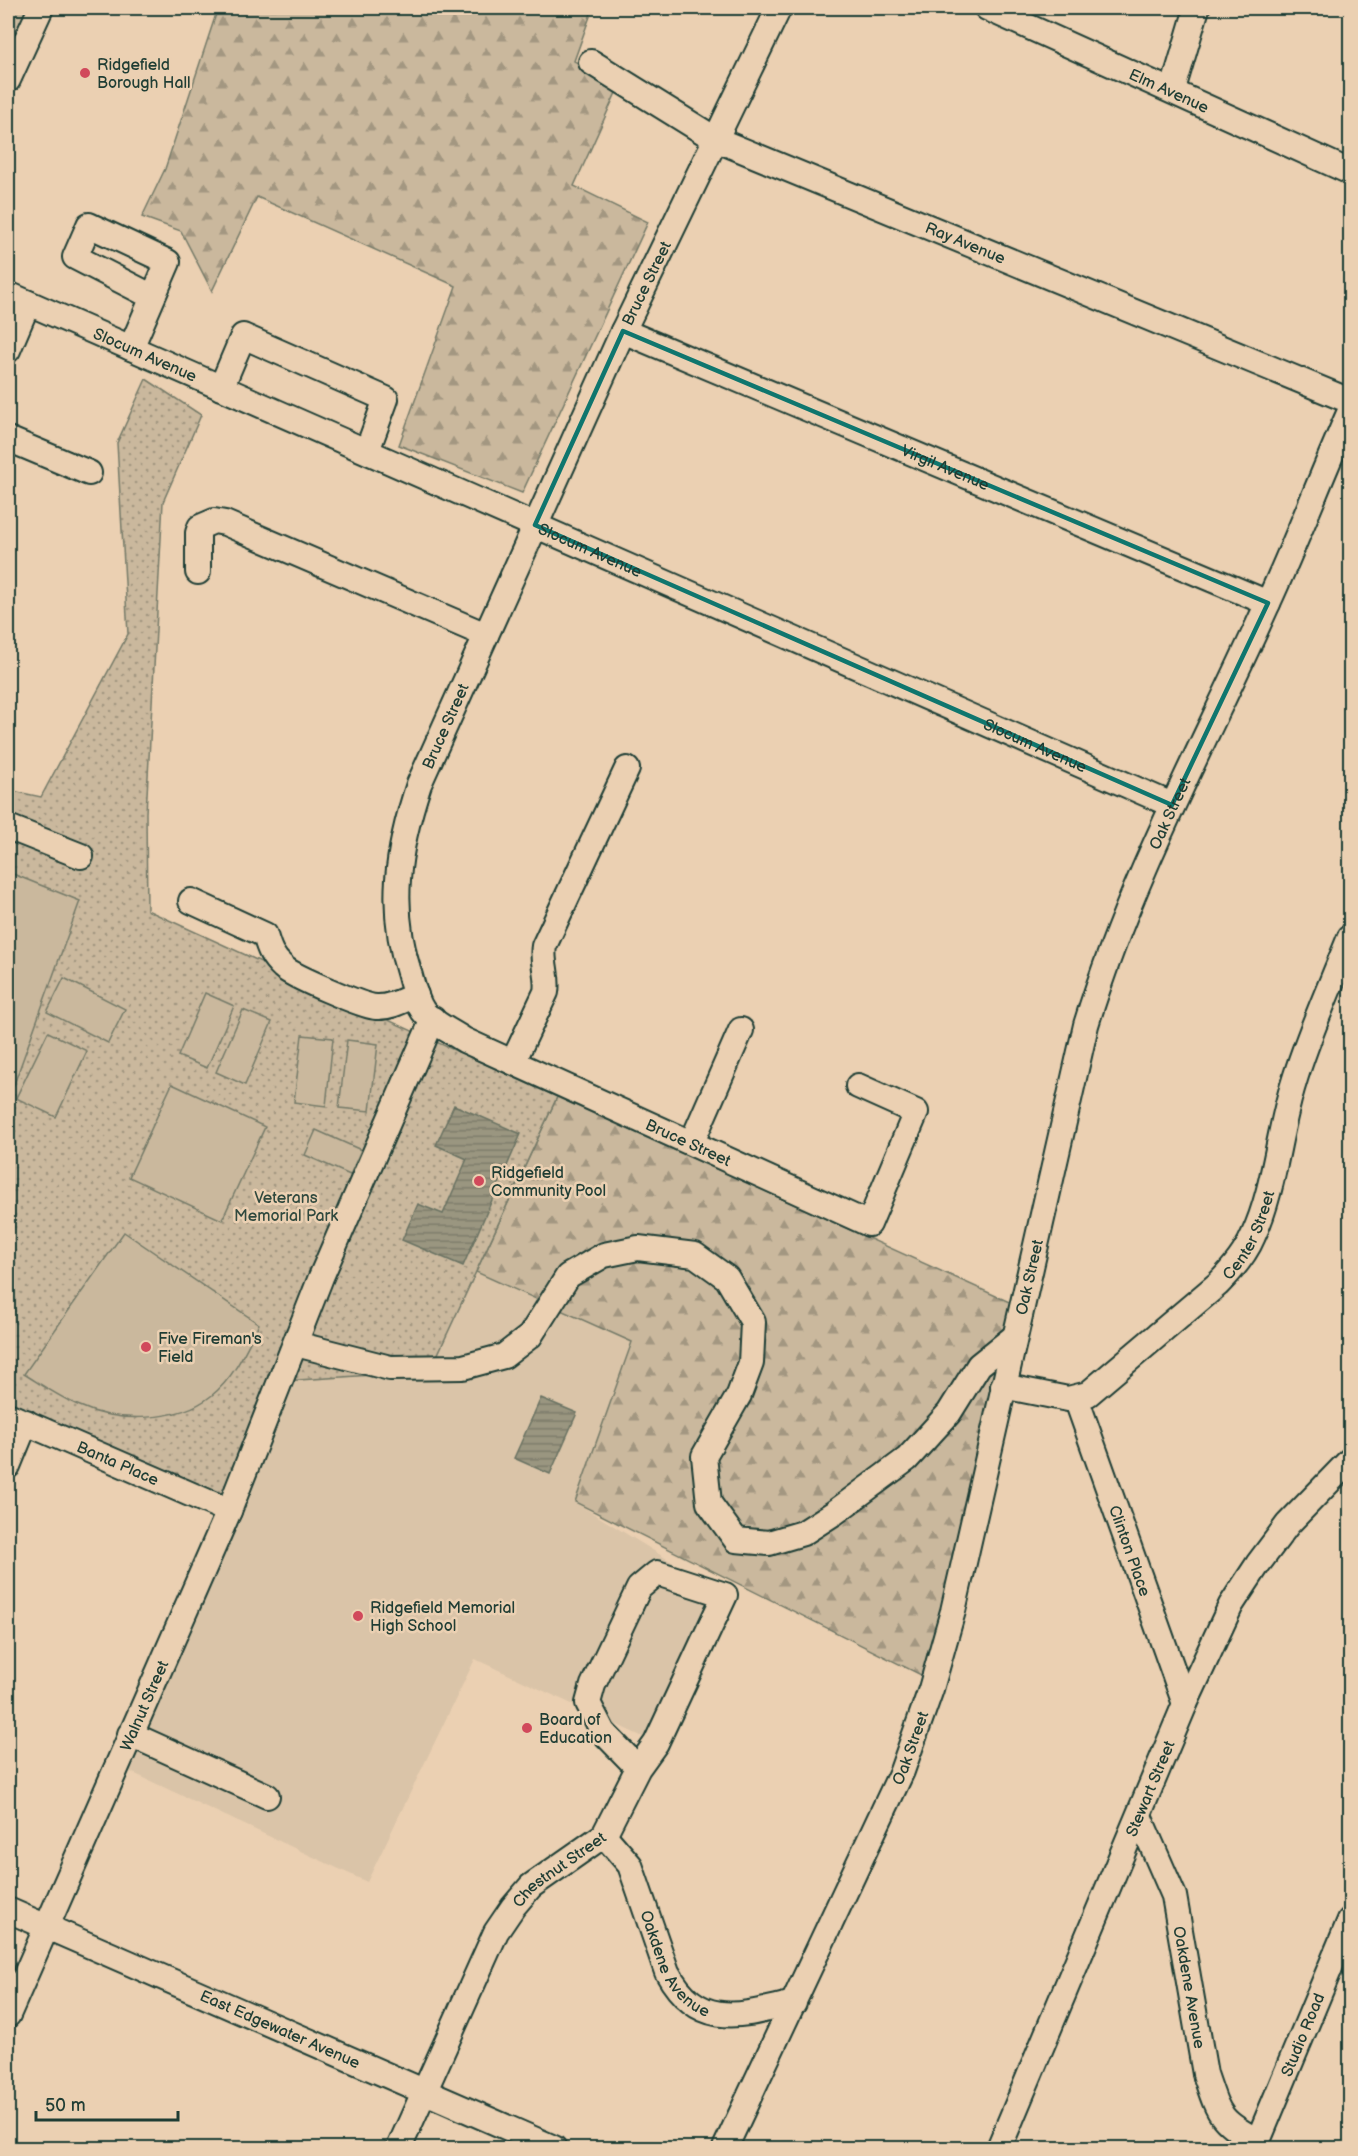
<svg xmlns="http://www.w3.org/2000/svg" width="1358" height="2156" font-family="'Balsamiq Sans',sans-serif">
<defs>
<pattern id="forest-firs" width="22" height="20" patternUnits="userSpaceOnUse" patternTransform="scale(1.5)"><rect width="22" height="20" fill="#cab89d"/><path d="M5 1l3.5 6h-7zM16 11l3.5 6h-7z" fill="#a39781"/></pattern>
<pattern id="park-dots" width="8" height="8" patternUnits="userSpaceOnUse" patternTransform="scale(1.5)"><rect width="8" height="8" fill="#cab89d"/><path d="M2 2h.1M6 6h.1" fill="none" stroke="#a39781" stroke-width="1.8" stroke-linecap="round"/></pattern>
<pattern id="water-rules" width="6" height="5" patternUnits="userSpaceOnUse" patternTransform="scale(1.5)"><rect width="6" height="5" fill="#9a9680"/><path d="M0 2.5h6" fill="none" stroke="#7d7c6a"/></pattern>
</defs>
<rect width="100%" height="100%" fill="#ebd0b2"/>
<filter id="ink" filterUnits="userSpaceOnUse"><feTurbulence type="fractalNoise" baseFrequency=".0167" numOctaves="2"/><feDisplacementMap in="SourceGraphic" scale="12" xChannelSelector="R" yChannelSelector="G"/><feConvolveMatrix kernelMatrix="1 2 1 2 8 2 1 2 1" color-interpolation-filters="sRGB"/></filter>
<g filter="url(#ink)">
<!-- built -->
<polygon fill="#dac4a8" points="476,1272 633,1342 575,1502 725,1595 656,1743 475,1659 367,1882 129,1771 229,1511 284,1381 430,1371"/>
<!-- forest -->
<g fill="url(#forest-firs)" stroke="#747a68" stroke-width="1.5">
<polygon points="8,8 28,8 8,51"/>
<polygon points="218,8 593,8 574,61 619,86 574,186 648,222 522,493 399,445 456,286 257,197 212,291 181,231 142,217 165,169"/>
<polygon points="557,1097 1027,1310 933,1681 575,1502 632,1342 476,1272"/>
</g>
<!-- park -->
<polygon fill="url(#park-dots)" stroke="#747a68" stroke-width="1.5" points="146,379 201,415 163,502 146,813 147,910 557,1097 430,1371 284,1381 229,1511 8,1418 8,790 41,797 128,634 117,443"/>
<!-- pitch -->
<g fill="#cab89d" stroke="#747a68" stroke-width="1.5">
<polygon points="8,872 80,901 8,1101"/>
<polygon points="64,978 125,1009 108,1043 47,1012"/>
<polygon points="205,993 234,1006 207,1068 178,1056"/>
<polygon points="243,1010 272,1022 245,1085 216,1072"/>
<polygon points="48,1032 87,1051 56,1117 16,1098"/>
<polygon points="302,1035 333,1038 326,1106 294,1102"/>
<polygon points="347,1040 378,1044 370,1111 339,1108"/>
<polygon points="172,1084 265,1127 222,1220 129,1177"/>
<polygon points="316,1130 361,1150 350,1175 305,1155"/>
<path d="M124 1232 259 1324C246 1350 234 1378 211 1396 179 1422 116 1423 80 1406 61 1398 42 1385 24 1374Z"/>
</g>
<!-- water -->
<g fill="url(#water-rules)" stroke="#697262" stroke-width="1.5">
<polygon points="454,1105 521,1134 463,1266 402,1240 418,1204 443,1214 467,1159 436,1145"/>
<polygon points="541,1398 577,1413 550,1474 514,1458"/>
</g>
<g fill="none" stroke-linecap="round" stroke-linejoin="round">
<defs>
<g id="minor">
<path id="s1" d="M779 8 623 331 419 784C397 850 388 908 410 976 413 987 416 1001 423 1011 432 1023 451 1031 464 1040L869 1224 916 1112 858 1086"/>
<path id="s2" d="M987 8 1350 172"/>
<path id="s3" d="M591 62 715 139 1350 401"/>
<polyline points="8,80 41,8"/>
<polyline points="1173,89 1197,8"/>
<path id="s4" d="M8 294 1172 805"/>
<path id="s5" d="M623 331 1268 603"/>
<polyline points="131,348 168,262 89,225 75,257 153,297"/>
<polyline points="8,350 28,303"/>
<polyline points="221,388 243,336 386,399 367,451"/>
<polyline points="8,439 89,473"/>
<polyline points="198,572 198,533 200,527 214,521 225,523 486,635"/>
<polyline points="8,827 81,856"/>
<path d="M191 901 265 935C269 949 272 957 283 967 292 976 362 1006 376 1007 390 1008 404 1000 416 995"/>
<path d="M513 1062 546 992C549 976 541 962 544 946L627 769"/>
<polyline points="692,1142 741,1030"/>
<polyline points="296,1344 390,1368 463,1367 504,1356 530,1336 568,1276 604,1255 638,1248 695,1255 727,1278 753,1322 751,1363 739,1395 704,1456 709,1503 736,1540 769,1543 803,1533 834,1513 907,1459 949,1413 979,1365 1014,1337"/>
<path id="s6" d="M1003 1386 1068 1399 1088 1394 1218 1284C1232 1270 1245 1255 1253 1236 1275 1189 1278 1132 1294 1082 1309 1032 1331 985 1350 937"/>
<path id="s7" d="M1076 1398 1185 1704"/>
<path id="s8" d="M8 1415 229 1511"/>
<polyline points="8,1466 26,1422"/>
<polyline points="130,1734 267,1796"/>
<path id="s9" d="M1139 1816 1174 1896 1205 2074C1219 2115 1219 2121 1258 2141"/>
<path id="s10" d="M604 1835 630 1865 667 1972C699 2030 740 2016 794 2003"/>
<path id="s11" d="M8 1910 554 2148"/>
<path id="s12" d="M8 2015 229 1511 321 1277 433 1019"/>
<path id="s13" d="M399 2148 496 1932 513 1907 531 1886 604 1835 638 1768 656 1743 725 1595 657 1573 639 1588 593 1685 588 1703 603 1732 638 1768"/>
<path id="s14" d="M725 2148 902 1771 931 1689 953 1611 1086 1025C1131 877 1205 743 1268 603 1297 540 1322 474 1350 411"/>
<path id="s15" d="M999 2148 1185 1704 1231 1605 1258 1564 1288 1524 1350 1460"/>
<path id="s16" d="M1255 2148 1350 1920"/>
</g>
</defs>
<!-- minor casing -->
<use href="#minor" stroke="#1f3d34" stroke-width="28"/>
<!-- minor -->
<use href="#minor" stroke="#ebd0b2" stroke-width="24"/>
</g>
</g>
<!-- marked area -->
<path fill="none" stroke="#0f766e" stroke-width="4.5" stroke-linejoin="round" d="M623 331 1268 603 1172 805 535 525Z"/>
<!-- markers -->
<g fill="#d1495b" stroke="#ebd0b2" stroke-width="2">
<circle cx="85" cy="73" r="6"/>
<circle cx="479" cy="1181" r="6"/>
<circle cx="146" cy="1347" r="6"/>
<circle cx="358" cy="1616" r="6"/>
<circle cx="527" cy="1728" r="6"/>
</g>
<g text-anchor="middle" stroke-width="5" stroke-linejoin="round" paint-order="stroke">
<!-- poi labels -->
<g font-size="16" fill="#1f3d34" stroke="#ebd0b2" text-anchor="start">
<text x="97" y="70">Ridgefield<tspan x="97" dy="18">Borough Hall</tspan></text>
<text x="491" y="1178">Ridgefield<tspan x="491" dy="18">Community Pool</tspan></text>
<text x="158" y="1344">Five Fireman's<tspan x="158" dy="18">Field</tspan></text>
<text x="370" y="1613">Ridgefield Memorial<tspan x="370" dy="18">High School</tspan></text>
<text x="539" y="1725">Board of<tspan x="539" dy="18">Education</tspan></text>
</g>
<!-- street labels -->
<g font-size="16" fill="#1f3d34" stroke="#ebd0b2">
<text dy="6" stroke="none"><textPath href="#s2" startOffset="200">Elm Avenue</textPath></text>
<text dy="6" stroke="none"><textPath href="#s3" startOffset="417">Ray Avenue</textPath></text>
<text transform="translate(646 283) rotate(-64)" y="6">Bruce Street</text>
<text dy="6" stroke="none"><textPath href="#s4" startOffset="150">Slocum Avenue</textPath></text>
<text dy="6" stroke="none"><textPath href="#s5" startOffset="350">Virgil Avenue</textPath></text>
<text dy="6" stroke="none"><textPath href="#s4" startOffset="636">Slocum Avenue</textPath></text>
<text transform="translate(445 726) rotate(-66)" y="6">Bruce Street</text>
<text dy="6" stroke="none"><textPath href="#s4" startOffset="1122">Slocum Avenue</textPath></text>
<text dy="6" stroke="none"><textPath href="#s14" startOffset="1413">Oak Street</textPath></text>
<text dy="6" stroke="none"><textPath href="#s1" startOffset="1386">Bruce Street</textPath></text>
<text dy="6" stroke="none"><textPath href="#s6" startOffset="316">Center Street</textPath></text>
<text dy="6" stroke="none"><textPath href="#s14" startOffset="927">Oak Street</textPath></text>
<text dy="6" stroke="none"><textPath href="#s8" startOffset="120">Banta Place</textPath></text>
<text dy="6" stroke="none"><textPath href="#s7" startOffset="162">Clinton Place</textPath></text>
<text dy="6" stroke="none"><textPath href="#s12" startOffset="338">Walnut Street</textPath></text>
<text dy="6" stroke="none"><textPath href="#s14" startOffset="441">Oak Street</textPath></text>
<text dy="6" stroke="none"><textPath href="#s15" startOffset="390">Stewart Street</textPath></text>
<text dy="6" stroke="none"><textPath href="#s13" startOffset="327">Chestnut Street</textPath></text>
<text dy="6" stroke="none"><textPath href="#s10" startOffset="150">Oakdene Avenue</textPath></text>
<text dy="6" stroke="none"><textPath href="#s9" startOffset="180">Oakdene Avenue</textPath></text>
<text dy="6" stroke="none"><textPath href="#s11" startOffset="297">East Edgewater Avenue</textPath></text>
<text dy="6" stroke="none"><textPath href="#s16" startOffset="123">Studio Road</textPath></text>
</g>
<!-- park labels -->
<g font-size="16" fill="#30493e" stroke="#ebd0b2">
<text x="286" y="1203">Veterans<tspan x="286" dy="18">Memorial Park</tspan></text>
</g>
</g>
<!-- margin -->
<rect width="1358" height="2156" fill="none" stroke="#ebd0b2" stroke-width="30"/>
<rect x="15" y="15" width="1328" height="2126" fill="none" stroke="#1f3d34" stroke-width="2" filter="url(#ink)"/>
<!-- scale -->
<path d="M36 2111v9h142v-9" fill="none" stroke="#1f3d34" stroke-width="3"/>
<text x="45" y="2111" font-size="18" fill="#1f3d34" stroke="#ebd0b2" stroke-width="4.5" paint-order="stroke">50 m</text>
</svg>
